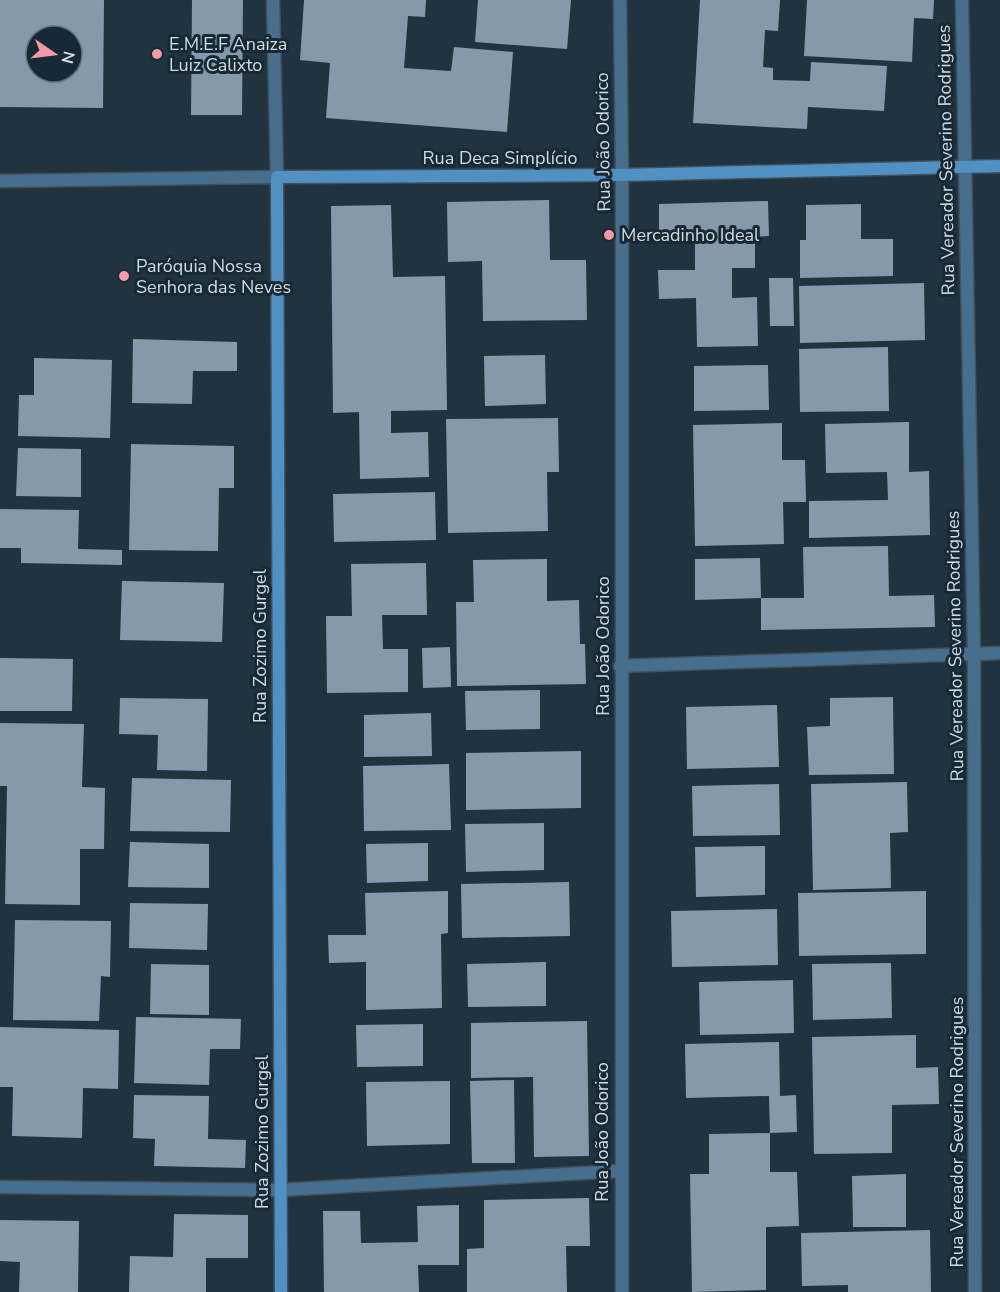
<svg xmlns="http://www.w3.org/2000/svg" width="1000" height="1292" font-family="'Nunito Sans',sans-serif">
<rect width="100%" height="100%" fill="#223340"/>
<!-- building -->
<g fill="#8699aa" fill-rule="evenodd">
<path d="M0 0H104L103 108 0 107ZM36 36H72V72H36Z"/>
<polygon points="192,0 243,0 242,115 191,115"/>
<polygon points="304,0 426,0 425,17 408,16 404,68 451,71 454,47 513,52 507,132 326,118 330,63 300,60"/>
<polygon points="478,0 571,0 567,49 475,42"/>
<polygon points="700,0 780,0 778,31 765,30 763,67 773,68 773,80 810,81 811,62 887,66 884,111 808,107 807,129 693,123"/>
<polygon points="807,0 934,0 933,19 914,18 912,62 804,56"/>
<polygon points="549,200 550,260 586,260 587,320 483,321 482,261 448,262 447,202"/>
<polygon points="768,201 769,236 755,237 755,268 732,268 732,298 757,297 758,346 697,347 696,298 659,299 658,270 695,270 695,238 659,239 659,204"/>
<polygon points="861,204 861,239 893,239 893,276 800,278 800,240 806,240 806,205"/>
<polygon points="391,205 393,277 445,276 447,410 391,411 391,433 428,432 429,477 360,479 359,412 333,413 331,206"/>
<polygon points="769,278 793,278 794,326 770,326"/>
<polygon points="924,283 925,340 800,343 799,286"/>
<polygon points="133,339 237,342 237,371 193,371 192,404 132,403"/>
<polygon points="888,347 889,411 800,412 799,349"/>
<polygon points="545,355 546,404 485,406 484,356"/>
<polygon points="34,358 112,360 110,438 18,436 19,395 34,395"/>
<polygon points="768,365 769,410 694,411 694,366"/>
<polygon points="558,418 559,472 547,472 548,531 448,533 446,419"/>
<polygon points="909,422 909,472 929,471 930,535 809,538 809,501 888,500 887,472 826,473 825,424"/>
<polygon points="782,423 782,460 805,460 806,502 783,502 784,544 695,546 693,425"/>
<polygon points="131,444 234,446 234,488 219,488 218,551 129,550"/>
<polygon points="18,448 81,449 81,497 16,496"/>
<polygon points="435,492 436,540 334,542 333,494"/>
<polygon points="0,509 79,510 78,549 122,550 122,565 21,563 21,548 0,548"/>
<polygon points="888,546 889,596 934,595 935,627 761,630 761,598 804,598 803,547"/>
<polygon points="760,558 761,598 695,600 695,559"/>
<polygon points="547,559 547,601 579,600 580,644 585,644 586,684 457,686 456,602 474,602 473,560"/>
<polygon points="426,563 427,615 382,615 383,649 408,649 408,692 327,693 326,616 352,616 351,564"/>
<polygon points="122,581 224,583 222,642 120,640"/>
<polygon points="450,647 451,687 423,688 422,648"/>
<polygon points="0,658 73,659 72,711 0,711"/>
<polygon points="540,690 540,729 466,730 465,691"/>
<polygon points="893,697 894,774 809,775 807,727 830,726 830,698"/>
<polygon points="120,698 208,699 207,771 157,770 158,735 119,734"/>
<polygon points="777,705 779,767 687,769 686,707"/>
<polygon points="431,713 432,756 364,757 364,715"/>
<polygon points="0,723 84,724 82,787 105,788 104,849 80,849 80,905 5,904 7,786 0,786"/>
<polygon points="581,751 581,808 466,810 466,753"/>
<polygon points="449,764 451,830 364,831 363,766"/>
<polygon points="132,778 231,780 230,832 130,831"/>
<polygon points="907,782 908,832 890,833 891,888 813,890 811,784"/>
<polygon points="779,784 780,835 693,836 692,786"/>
<polygon points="544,823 544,870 466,872 465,824"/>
<polygon points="130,842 209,844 209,888 128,887"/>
<polygon points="428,843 428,881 367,883 366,844"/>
<polygon points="765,846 765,895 696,897 695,847"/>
<polygon points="569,882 570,936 462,938 461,884"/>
<polygon points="448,891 448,933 441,934 442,1008 366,1010 366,962 329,963 328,935 366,935 365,893"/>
<polygon points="926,891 926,954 799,956 798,893"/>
<polygon points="130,903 208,904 207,950 129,948"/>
<polygon points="777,909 778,965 672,967 671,911"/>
<polygon points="15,920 111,921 110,977 101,976 99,1021 13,1020"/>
<polygon points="546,962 546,1006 468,1007 467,964"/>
<polygon points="891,963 892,1018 813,1020 812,964"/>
<polygon points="151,964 209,965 209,1015 150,1014"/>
<polygon points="793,980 794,1033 700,1035 699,982"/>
<polygon points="136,1017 241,1019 240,1049 210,1049 209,1085 134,1083"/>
<polygon points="587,1021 589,1156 534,1157 533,1077 471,1078 471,1023"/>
<polygon points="423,1024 423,1066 357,1067 356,1025"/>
<polygon points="0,1027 119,1030 118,1089 83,1088 82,1138 12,1136 13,1087 0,1087"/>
<polygon points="916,1035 916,1068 938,1067 939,1104 892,1105 892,1153 814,1154 812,1037"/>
<polygon points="779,1042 780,1096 796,1095 797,1132 770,1133 769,1096 686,1098 685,1044"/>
<polygon points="514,1080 515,1163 472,1163 470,1081"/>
<polygon points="450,1081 450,1144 367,1146 366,1082"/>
<polygon points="134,1095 209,1096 208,1139 246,1140 245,1168 154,1166 155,1139 133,1138"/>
<polygon points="770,1133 770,1172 797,1172 799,1226 766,1227 766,1290 692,1292 690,1174 709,1174 709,1134"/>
<polygon points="906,1174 906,1227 853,1227 852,1176"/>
<polygon points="589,1198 590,1246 566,1246 567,1292 467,1292 467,1249 484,1248 484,1200"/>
<polygon points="459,1205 459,1265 418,1265 419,1292 324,1292 323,1211 360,1211 361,1243 418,1242 417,1206"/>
<polygon points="174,1214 248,1215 248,1258 206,1258 206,1292 129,1292 130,1256 173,1257"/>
<polygon points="0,1220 79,1221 78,1292 19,1292 20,1262 0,1261"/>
<polygon points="930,1230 931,1292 848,1292 848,1285 802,1286 801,1233"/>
</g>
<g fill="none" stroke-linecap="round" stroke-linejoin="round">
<defs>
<g id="street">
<polyline points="620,0 622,175 622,1292"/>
<polyline points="962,0 974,654 975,1292"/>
<polyline points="0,181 277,177 273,0"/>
<polyline points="620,666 1000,653"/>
<polyline points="0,1187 279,1190 620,1171"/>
</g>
<polyline id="secondary" points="281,1292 277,177 622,175 1000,166"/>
</defs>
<!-- street casing -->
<use href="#street" stroke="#41515d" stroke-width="15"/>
<!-- secondary casing -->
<use href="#secondary" stroke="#41515d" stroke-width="15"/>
<!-- street -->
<use href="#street" stroke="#486e8e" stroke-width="12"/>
<!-- secondary -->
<use href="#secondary" stroke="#5090c2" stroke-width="12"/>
</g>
<!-- markers -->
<g fill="#f39aa7" stroke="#182936" stroke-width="2">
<circle cx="157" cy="54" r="6"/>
<circle cx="609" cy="235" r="6"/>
<circle cx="124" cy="276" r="6"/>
</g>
<g text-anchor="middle" stroke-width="6" stroke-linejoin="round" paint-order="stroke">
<!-- poi labels -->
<g font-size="18" fill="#d0dae3" stroke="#182936" text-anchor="start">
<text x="169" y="50">E.M.E.F Anaiza<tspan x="169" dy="21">Luiz Calixto</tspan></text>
<text x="621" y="241">Mercadinho Ideal</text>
<text x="136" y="272">Paróquia Nossa<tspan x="136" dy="21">Senhora das Neves</tspan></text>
</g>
<!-- street labels -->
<g font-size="18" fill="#d0dae3" stroke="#182936">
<text transform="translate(603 142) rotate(-91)" y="6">Rua João Odorico</text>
<text x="500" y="164">Rua Deca Simplício</text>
<text transform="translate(946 160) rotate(-91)" y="6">Rua Vereador Severino Rodrigues</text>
<text transform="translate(260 646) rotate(-90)" y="6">Rua Zozimo Gurgel</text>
<text transform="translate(603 646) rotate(-90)" y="6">Rua João Odorico</text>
<text transform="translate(955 646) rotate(-91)" y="6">Rua Vereador Severino Rodrigues</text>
<text transform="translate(262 1132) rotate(-90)" y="6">Rua Zozimo Gurgel</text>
<text transform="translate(602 1132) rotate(-90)" y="6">Rua João Odorico</text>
<text transform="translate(957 1132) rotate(-90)" y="6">Rua Vereador Severino Rodrigues</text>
</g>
</g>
<!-- north arrow -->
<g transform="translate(54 54) rotate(104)"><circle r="28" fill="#182936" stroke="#62707b" stroke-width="1.5"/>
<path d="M0-4.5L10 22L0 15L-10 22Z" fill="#f39aa7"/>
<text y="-9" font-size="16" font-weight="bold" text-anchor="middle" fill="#d0dae3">N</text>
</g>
</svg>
